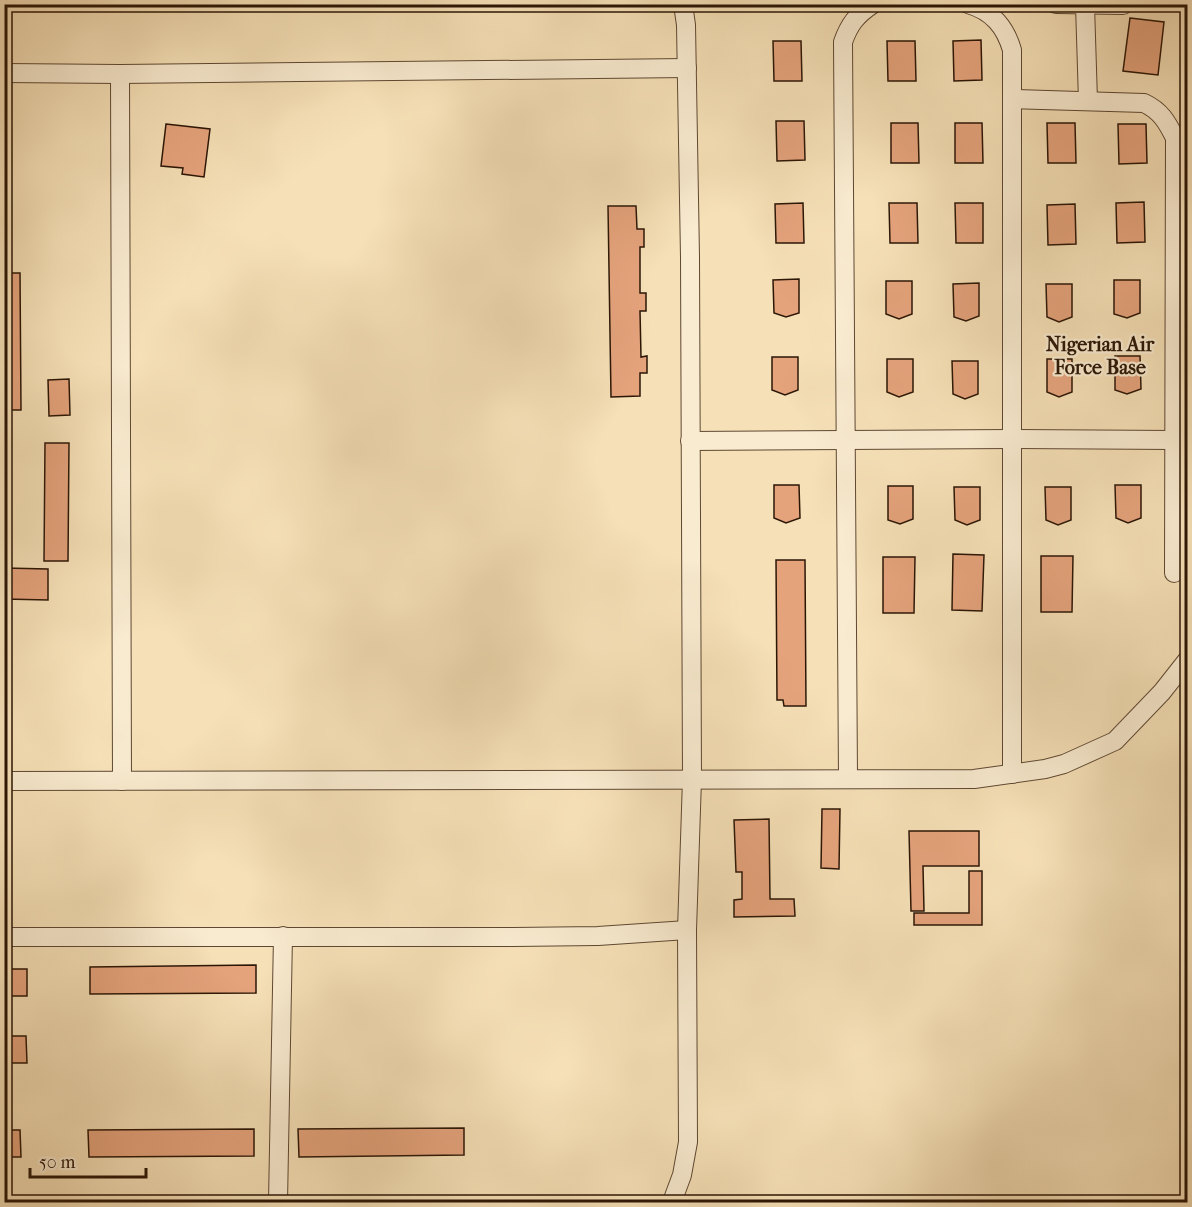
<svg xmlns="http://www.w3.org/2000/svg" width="1192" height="1207" font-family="'IM FELL French Canon',serif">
<rect width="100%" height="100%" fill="#f6e0b7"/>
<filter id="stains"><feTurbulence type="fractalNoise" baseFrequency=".00333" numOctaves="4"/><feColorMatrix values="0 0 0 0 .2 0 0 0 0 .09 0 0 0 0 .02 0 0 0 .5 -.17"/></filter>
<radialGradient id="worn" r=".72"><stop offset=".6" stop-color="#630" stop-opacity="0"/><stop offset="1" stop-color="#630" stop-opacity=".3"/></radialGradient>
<!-- building -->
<g fill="#e5a37c" stroke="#2b1606" stroke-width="1.5">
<polygon points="1130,18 1164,22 1158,75 1123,71"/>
<polygon points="981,40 982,80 954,81 953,41"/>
<polygon points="773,41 801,41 802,81 774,81"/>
<polygon points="887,41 915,41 916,81 888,81"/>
<polygon points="776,121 804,121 805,160 777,161"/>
<polygon points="891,123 918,123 919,163 891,163"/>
<polygon points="955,123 982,123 983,163 955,163"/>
<polygon points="1047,123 1075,123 1076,163 1048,163"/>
<polygon points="166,124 210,129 204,177 182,174 183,168 161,166"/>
<polygon points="1118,124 1146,124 1147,163 1119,164"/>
<polygon points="1144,202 1145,242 1117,243 1116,203"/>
<polygon points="803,203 804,243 776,243 775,204"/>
<polygon points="889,203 917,203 918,243 890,243"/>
<polygon points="955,203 983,203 983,243 956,243"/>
<polygon points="1075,204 1076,244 1048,245 1047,205"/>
<polygon points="608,206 636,206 637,229 644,229 644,247 640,247 640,293 646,293 646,311 640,311 641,357 647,356 647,373 640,373 640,396 611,397"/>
<polygon points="4,273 20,273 21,410 4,410"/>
<polygon points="799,279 799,313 786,317 774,313 773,280"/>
<polygon points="1114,280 1140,280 1140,313 1127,318 1114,314"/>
<polygon points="886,281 912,281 912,314 899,319 886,314"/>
<polygon points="979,283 979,316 966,321 954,317 953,284"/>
<polygon points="1046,284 1072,284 1072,317 1059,322 1047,317"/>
<polygon points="1115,356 1140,356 1141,389 1127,394 1115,390"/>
<polygon points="772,357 798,357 798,390 785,395 772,390"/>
<polygon points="887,359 913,359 913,392 899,397 887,392"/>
<polygon points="1047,359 1072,359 1072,392 1059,397 1047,392"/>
<polygon points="952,361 978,361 978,394 965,399 953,394"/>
<polygon points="69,379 70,415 49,416 48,380"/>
<polygon points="45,443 69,443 68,561 44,561"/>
<polygon points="774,485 799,485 800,518 786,523 774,518"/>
<polygon points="1115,485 1141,485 1141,518 1128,523 1116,518"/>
<polygon points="888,486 913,486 913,519 900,524 888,520"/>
<polygon points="954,487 980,487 980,520 967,525 955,520"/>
<polygon points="1045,487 1071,487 1071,520 1058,525 1046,520"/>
<polygon points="953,554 984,555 982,611 952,610"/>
<polygon points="1041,556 1073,556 1072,612 1041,612"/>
<polygon points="883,557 915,557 914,613 883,613"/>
<polygon points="776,560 805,560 806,706 784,706 783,700 777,700"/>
<polygon points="4,568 48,569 48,600 4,599"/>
<polygon points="822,809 840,809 839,869 821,868"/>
<polygon points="769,819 770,899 794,899 795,916 734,917 734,900 742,899 742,872 736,872 734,820"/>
<polygon points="909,831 979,831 979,866 923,866 924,911 911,911"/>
<polygon points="969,871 982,871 982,925 914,925 914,913 969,913"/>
<polygon points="256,965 256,993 90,994 90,967"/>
<rect x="4" y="969" width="23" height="27"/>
<polygon points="4,1036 26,1036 27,1063 4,1063"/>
<polygon points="464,1128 464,1155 299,1157 298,1129"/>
<polygon points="254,1129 254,1156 89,1157 88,1130"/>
<polygon points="4,1130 20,1130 21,1157 4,1157"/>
</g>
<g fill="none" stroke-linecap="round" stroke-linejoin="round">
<defs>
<g id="street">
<path d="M968 4C992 11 1005 26 1012 50V774"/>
<polyline points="1056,4 1123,5"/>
<polyline points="1085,5 1088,101"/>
<polyline points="4,73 120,74 687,68"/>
<polyline points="120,74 122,781"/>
<path d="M1012 99 1144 103C1161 111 1167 122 1175 138L1174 573"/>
<polyline points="690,441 1012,439 1174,440"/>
<path d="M848 778 843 42C849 25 856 15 873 4"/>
<polyline points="4,781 974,779 1045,769 1064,764 1115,741 1162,692 1188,659"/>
<polyline points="4,937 513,937 598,936 687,930"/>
<polyline points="278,1202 283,936"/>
<polyline points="672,1202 682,1175 688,1142 687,930 692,779 690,257 686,25 683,4"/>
</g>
</defs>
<!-- street casing -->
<use href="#street" stroke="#5e4832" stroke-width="20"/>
<!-- street -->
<use href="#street" stroke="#f9ebd0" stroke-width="18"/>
</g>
<g text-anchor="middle" stroke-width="4.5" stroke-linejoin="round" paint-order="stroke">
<!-- neighbourhood labels -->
<g font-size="20" font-weight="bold" fill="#2b1606" stroke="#f9ebd0">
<text x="1100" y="351">Nigerian Air<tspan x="1100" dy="23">Force Base</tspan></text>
</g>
</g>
<!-- margin -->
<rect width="1192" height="1207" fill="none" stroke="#f6e0b7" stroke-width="24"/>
<rect x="6" y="6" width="1180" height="1195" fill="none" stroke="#2b1606" stroke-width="3"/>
<rect x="12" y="12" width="1168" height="1183" fill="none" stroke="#2b1606" stroke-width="1.5"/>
<!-- scale -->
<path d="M30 1168v9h116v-9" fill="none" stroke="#2b1606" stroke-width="3"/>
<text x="39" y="1168" font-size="18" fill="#2b1606" stroke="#f9ebd0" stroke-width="4.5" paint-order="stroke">50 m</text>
<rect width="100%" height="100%" filter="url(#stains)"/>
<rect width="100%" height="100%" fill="url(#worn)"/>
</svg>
